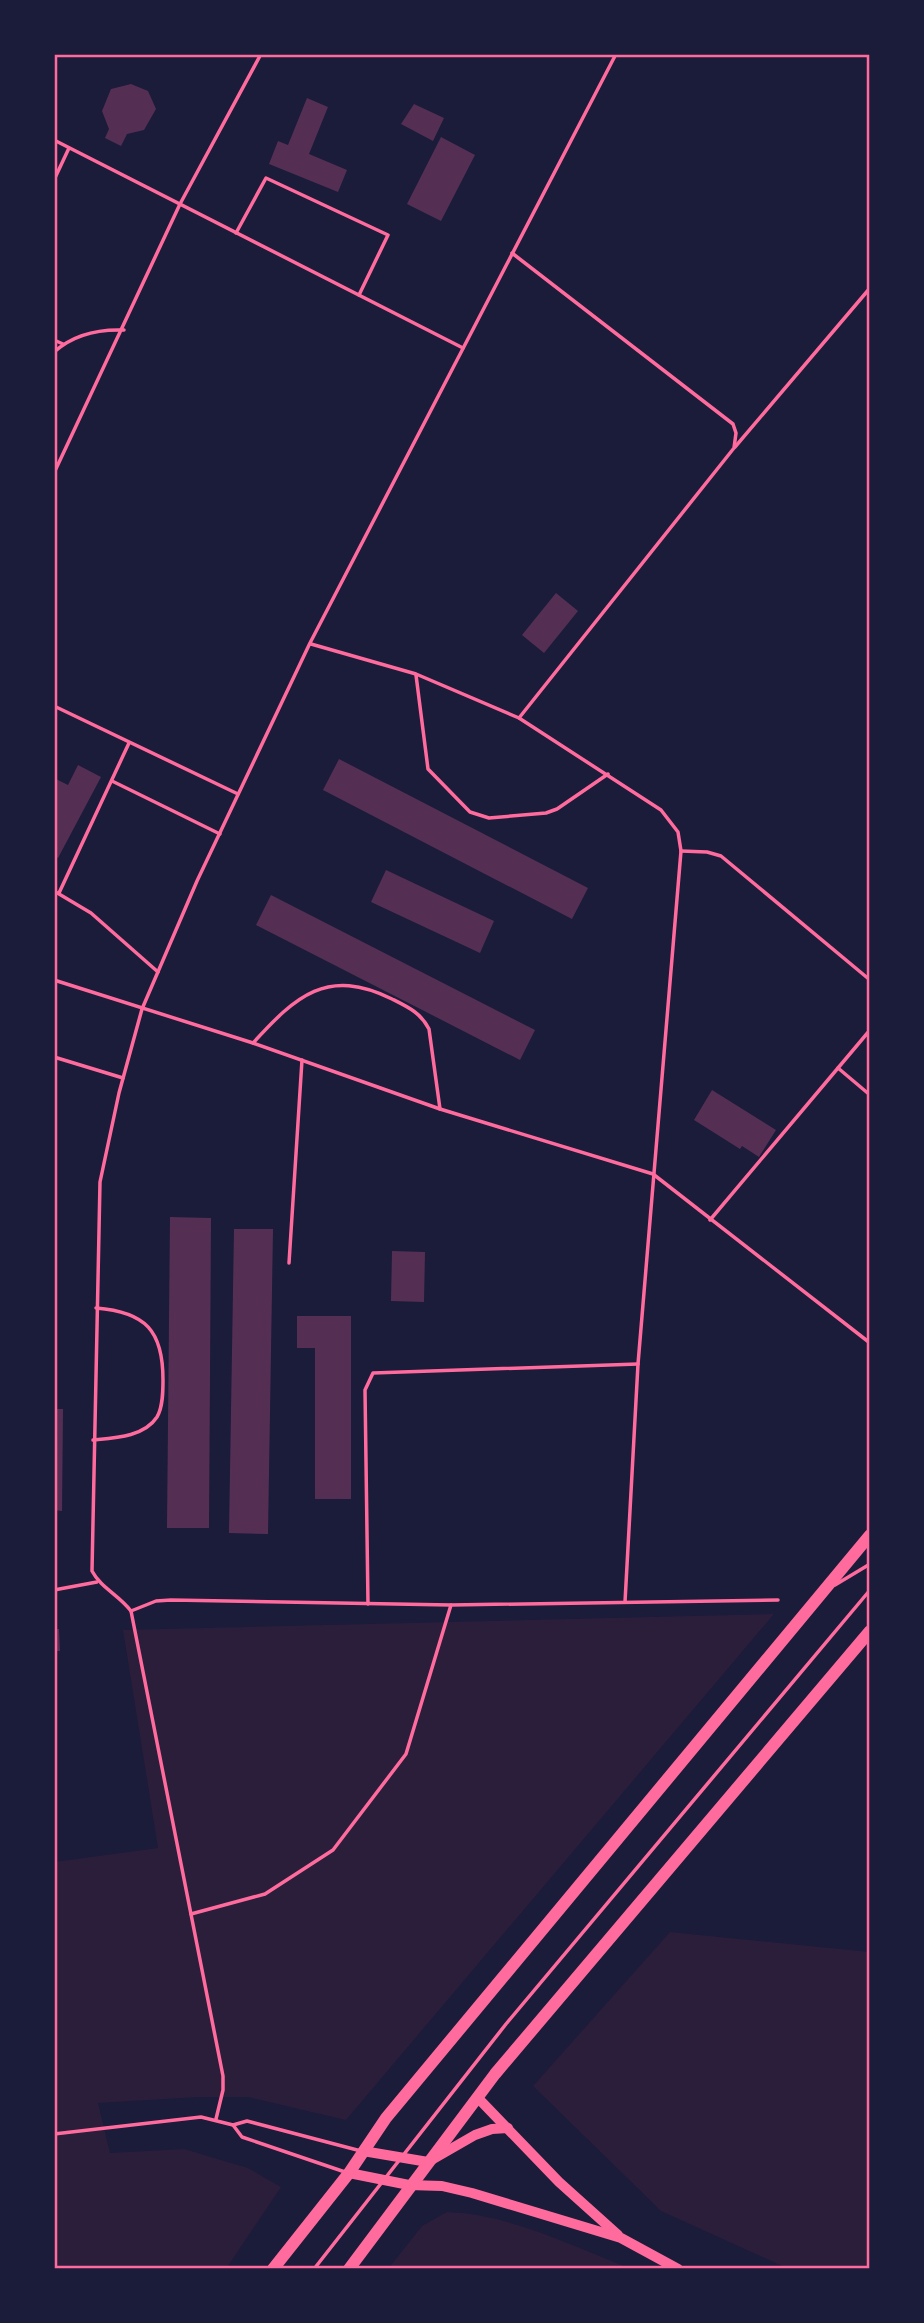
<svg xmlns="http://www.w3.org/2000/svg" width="924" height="2323" font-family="Mulish,sans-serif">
<rect width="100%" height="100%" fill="#1b1b3a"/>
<!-- green -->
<g fill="#2a1e3b">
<polygon points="774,1614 346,2120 248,2097 199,2097 98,2103 110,2153 184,2149 248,2168 281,2187 226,2269 54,2269 54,1862 158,1848 123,1630"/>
<polygon points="670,1932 870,1952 870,2269 789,2269 661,2211 533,2086"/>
<path d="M447 2212C509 2214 573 2246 631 2269H388L422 2226Z"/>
</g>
<!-- building -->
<g fill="#542f53">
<polygon points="131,84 148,91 156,109 144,130 127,134 121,146 105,138 109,129 102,111 111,89"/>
<polygon points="307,98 328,107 309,154 347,170 338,192 269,164 278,141 288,145"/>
<polygon points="414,104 444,118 433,141 401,124"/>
<polygon points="441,137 475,155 441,221 407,204"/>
<polygon points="556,593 578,611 544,653 522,635"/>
<polygon points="339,759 588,888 572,919 323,790"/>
<polygon points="78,765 101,777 58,858 54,856 57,824 54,823 54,778 68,785"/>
<polygon points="386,870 494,921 480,953 371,902"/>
<polygon points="271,895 535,1030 520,1060 256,925"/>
<polygon points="712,1090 776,1130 759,1157 742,1146 740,1149 694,1120"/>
<polygon points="170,1217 211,1218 209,1528 167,1528"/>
<polygon points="234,1229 273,1229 268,1534 229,1533"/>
<polygon points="392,1251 425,1252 424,1302 391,1301"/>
<polygon points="297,1316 351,1316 351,1499 315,1499 315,1348 297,1348"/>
<polygon points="54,1409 63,1409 62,1511 54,1510"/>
<polygon points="54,1629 59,1629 60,1651 54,1651"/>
</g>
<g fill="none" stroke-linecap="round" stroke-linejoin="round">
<!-- service -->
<g stroke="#ff6b9d" stroke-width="3.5">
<polyline points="54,140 463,348"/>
<polyline points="54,180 69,148"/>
<polyline points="236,233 266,178 388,235 359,295"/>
<polyline points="512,253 733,424 736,433 734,448 519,718"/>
<polyline points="54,340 63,344"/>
<path d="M54 352C74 334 98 329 124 330"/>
<polyline points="735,447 870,288"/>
<polyline points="54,473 180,204 261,54"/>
<polyline points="311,644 416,674 519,718 661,810 678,832 681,851 638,1364 625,1602"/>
<polyline points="416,675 428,769 470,812 489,818 546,813 557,809 608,774"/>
<polyline points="54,706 238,794"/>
<polyline points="112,781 220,834"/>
<polyline points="681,851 707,852 721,856 870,980"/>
<polyline points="54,891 91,913 158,972"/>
<polyline points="59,893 129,743"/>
<polyline points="54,980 253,1043 440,1109 653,1174 870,1343"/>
<path d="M253 1043C296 996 327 967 392 999 408 1007 421 1013 429 1029L440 1109"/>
<polyline points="54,1057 123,1078"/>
<polyline points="838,1068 870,1095"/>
<polyline points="710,1220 870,1030"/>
<polyline points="289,1263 302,1060"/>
<path d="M93 1440C114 1438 144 1437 157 1417 163 1407 163 1391 163 1380 163 1331 146 1312 96 1308"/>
<polyline points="835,1585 870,1564"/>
<polyline points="54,1590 97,1582"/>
<polyline points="368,1604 365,1390 373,1373 638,1364"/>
<polyline points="451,1605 778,1600"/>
<polyline points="131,1611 156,1601 171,1600 451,1605 406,1754 333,1850 265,1894 191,1914"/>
<path d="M216 2119 223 2090V2076L131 1611C119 1595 101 1588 92 1571L100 1182 119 1093 142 1009 197 881 310 643 616 54"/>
<polyline points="233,2125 242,2137 345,2172"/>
<polyline points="54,2134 201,2117 233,2125 247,2121 361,2151"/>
<polyline points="314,2269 506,2024 870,1590"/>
</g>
<!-- tertiary -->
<g stroke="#ff6b9d" stroke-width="10">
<polyline points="478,2098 559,2182 618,2235"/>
<polyline points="363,2151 428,2162 475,2135 492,2129 508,2128"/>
<polyline points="349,2173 409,2185 442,2186 472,2193 621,2238 678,2269"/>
</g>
<!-- primary -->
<g stroke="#ff6b9d" stroke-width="12">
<polyline points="273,2269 349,2173 386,2118 870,1535"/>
<polyline points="349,2269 495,2074 870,1631"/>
</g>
</g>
<!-- border -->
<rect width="924" height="2323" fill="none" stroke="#1b1b3a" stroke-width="112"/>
<rect x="56" y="56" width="812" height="2211" fill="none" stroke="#ff6b9d" stroke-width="2.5"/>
</svg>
